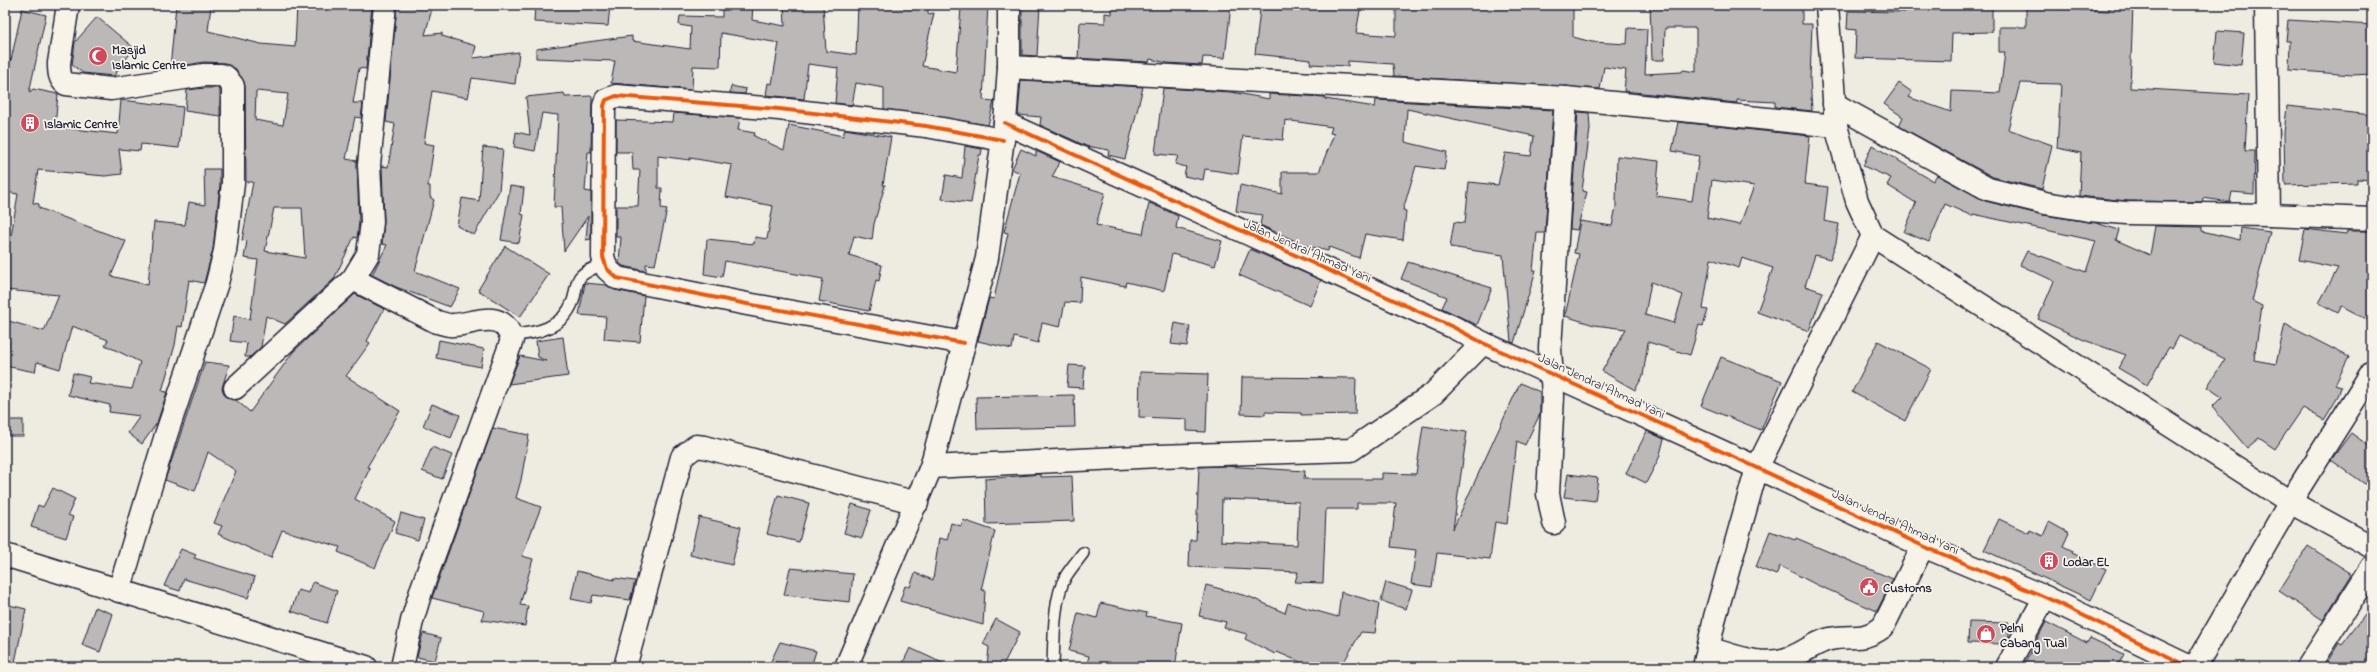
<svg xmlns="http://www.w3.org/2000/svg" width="2377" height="672" font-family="'Indie Flower',sans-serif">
<rect width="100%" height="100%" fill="#eeebe1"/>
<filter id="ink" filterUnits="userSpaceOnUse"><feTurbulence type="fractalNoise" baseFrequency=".025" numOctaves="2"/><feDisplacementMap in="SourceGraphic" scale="8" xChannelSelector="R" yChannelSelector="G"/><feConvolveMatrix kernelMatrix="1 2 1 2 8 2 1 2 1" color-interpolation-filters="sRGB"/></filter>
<g filter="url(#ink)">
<!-- building -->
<g fill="#bbb8b7" stroke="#22223b" fill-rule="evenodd">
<path d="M176 5H211L208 31 261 44 295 47 297 5H372L366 69 359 68 353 103H363L361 118 355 117 346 159 357 161 359 222 357 238 354 237 334 279 285 324 266 316 261 347 250 357H245L247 343 230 341 234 316 250 319 258 260 244 258 247 241 242 240 253 182H246L245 86 236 69 225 63 204 62 170 68ZM256 91 288 94 283 125 255 120ZM274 208H302L305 258 265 251Z"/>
<polygon points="397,5 433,5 425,35 442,33 442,36 476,46 473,58 519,52 515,84 472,78 468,98 432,91 424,143 434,145 428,186 430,186 430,197 434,200 415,271 460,289 450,307 396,287 372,275 387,245 382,244 384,221 382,166 388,167 395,124 386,122"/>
<polygon points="535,5 610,5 608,26 534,22"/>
<polygon points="722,5 753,5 752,20 785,26 784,5 823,5 826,51 856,55 858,5 928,5 928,14 934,13 922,66 956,72 961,8 965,5 988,5 983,100 994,101 988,125 884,109 884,88 856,83 852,105 835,103 838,68 808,64 804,99 766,95 768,83 772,84 779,43 721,33 720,67 693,66 692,90 611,83 615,61 536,58 536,49 632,36 632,41 690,49 691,27 679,25 680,16 722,17"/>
<polygon points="1022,5 1040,5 1037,56 1022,55"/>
<polygon points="1112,5 1231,5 1225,58 1203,57 1202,65 1167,63 1150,59 1149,62 1055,57 1078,58 1080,22 1105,23 1105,13 1112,14"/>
<polygon points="1295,5 1361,5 1356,33 1396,36 1396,8 1420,8 1421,6 1451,9 1451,5 1573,5 1573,37 1592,42 1627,44 1628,28 1647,29 1645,74 1682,72 1683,70 1696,72 1696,28 1665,28 1664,60 1652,60 1650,5 1802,5 1802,24 1812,24 1810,79 1812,111 1775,107 1775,102 1737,100 1737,103 1624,91 1626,70 1604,67 1600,89 1394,76 1393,64 1348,61 1348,66 1310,64 1311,60 1255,54 1260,9 1295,10"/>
<polygon points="1905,5 1975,8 1975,5 1992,5 1992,32 1952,33 1951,61 1855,58 1856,30 1847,29 1848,11 1905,12"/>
<polygon points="2026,5 2041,5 2041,8 2109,11 2109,5 2133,5 2130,88 2248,95 2245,151 2255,151 2254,194 2232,192 2230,202 2203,198 2202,202 2127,201 2079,196 2081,153 2057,148 2061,84 2020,83 2008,129 2052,145 2042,189 1993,177 1899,126 1903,117 1884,104 1899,83 1912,92 1908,97 1951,112 1952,91 2000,93 2005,52 1999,52 1999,27 2026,27"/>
<polygon points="22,9 46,15 29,93 33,89 58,94 55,127 118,134 121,100 183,107 179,148 141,144 140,151 119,149 122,174 105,176 38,170 33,203 39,204 39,208 126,241 111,276 148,285 154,222 185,225 189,202 205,205 204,169 220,169 220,185 213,249 205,279 204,283 189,280 182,327 178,326 175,345 162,391 167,392 157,423 142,444 128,433 140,416 109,412 110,405 68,395 73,373 90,377 88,383 132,389 140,362 105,345 108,340 72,326 60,369 37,362 35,372 5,366 9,342 5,341 5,320 44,331 59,295 5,290 5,235 11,236 18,194 5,192 5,59 11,60"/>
<polygon points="97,17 134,48 114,76 83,73 72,65 75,42"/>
<polygon points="2288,20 2372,25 2372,74 2352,75 2289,70 2290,41 2286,41"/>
<polygon points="2217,31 2244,33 2241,65 2214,62"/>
<polygon points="1021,80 1143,87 1125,159 1108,155 1109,150 1086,146 1040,125 1041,117 1018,115"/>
<polygon points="731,86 746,89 745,94 730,93"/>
<polygon points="205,88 218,88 220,90 220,116 185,111 187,90"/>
<polygon points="1163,88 1231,92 1269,99 1269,94 1325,97 1325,99 1375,107 1376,100 1553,110 1545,233 1537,233 1533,270 1536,270 1514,343 1511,342 1503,255 1450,247 1454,222 1465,223 1469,182 1498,185 1505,153 1531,156 1534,136 1407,109 1405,142 1447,152 1444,170 1416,166 1403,210 1406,211 1403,240 1365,234 1359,258 1329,247 1328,251 1304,245 1260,225 1262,215 1236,211 1240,185 1282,194 1282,172 1319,172 1334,134 1330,133 1332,127 1285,120 1283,140 1243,136 1238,174 1205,169 1203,180 1184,176 1186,167 1175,164 1178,156 1155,154"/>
<polygon points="564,93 565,97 592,96 592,101 591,152 588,152 585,191 591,192 591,239 586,240 588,216 564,251 561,207 554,207 558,115 542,113 535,151 514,147 516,132 530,135 526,97"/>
<polygon points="2287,106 2372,115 2372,180 2357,179 2357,183 2285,185 2284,133"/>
<polygon points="1578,112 1589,113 1590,129 1582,191 1587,192 1577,230 1570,229"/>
<polygon points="674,113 740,118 738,130 755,133 754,136 784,150 789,125 843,136 845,129 891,137 883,185 885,185 874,224 872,240 854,236 849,255 882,265 879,281 876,280 869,311 819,301 823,279 725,261 722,277 704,274 707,239 754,244 755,237 767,239 773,206 726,197 732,165 690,158 690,160 658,156 658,188 662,188 661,208 667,209 655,265 646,264 646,271 623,266 619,263 621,237 616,237 616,206 638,206 640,170 633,170 632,152 616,152 616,120 673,122"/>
<path d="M1678 122 1810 136 1805 184 1828 187 1824 221 1839 224 1836 243 1830 259 1815 255 1805 286 1823 292 1809 331 1757 312 1773 268 1742 258 1739 268 1711 259 1703 309 1708 310 1703 326 1699 325 1690 355 1648 342 1643 376 1635 390 1602 371 1626 329 1594 325 1565 316 1579 254 1574 253 1580 221 1612 226 1616 207 1617 156 1659 161 1656 196 1692 201 1699 156 1672 151ZM1712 180 1754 186 1740 225 1707 218ZM1651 282 1683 295 1674 323 1645 315Z"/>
<polygon points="1872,145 1933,181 1937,175 1985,201 2043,215 2096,223 2119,230 2116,240 2150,255 2155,226 2202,227 2202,231 2240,240 2241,228 2270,232 2252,301 2262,306 2254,360 2276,364 2285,324 2349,357 2335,385 2341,387 2338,397 2324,420 2303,408 2275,449 2259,438 2247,448 2212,407 2222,397 2207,387 2225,359 2179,336 2172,349 2169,347 2147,385 2118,368 2126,355 2084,340 2038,319 2054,281 2020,265 2027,251 2086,272 2096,241 1973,214 1972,216 1945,204 1929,242 1904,232 1916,203 1887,185 1891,178 1863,166"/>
<polygon points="965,146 982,149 981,155 979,155 971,203 942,199 946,175 962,178"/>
<polygon points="483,147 503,149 499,191 474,235 457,226 462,198 479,201"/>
<polygon points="1021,149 1036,156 1036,151 1060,162 1052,177 1105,193 1096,225 1143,234 1149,203 1152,204 1178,216 1176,228 1222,241 1215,266 1172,254 1164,291 1126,282 1125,286 1081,277 1080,303 1065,302 1060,327 1042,323 1038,343 1014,337 1012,349 978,341 989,298 994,299 1008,233 1004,232 1020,173 1012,169"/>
<polygon points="510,186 524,188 521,214 524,215 519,243 501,240"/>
<polygon points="2305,229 2346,234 2347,231 2372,231 2372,322 2342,306 2338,313 2319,303 2338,268 2299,260"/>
<polygon points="505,246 549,274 520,317 478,290"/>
<polygon points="1250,249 1321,280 1310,306 1239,275"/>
<polygon points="1408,262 1492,288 1477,325 1442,308 1447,297 1401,279"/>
<polygon points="585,283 606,285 615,290 644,296 640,342 604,339 606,317 579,315"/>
<polygon points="355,294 384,309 367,341 370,343 346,376 400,411 367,467 370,468 355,499 395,521 375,568 338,552 340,547 282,530 271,558 218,534 222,526 214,523 236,471 208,452 195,491 165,480 205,362 229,365 222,388 223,391 226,397 236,400 250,412 293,352"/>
<polygon points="1175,323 1190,326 1187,346 1171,344"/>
<polygon points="563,337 568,376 509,384 520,356 546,361 538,357 536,341"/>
<polygon points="439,340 484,349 481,367 436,358"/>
<polygon points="1878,341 1931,369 1905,421 1852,392"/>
<polygon points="1721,357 1782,381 1761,430 1701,406"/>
<polygon points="1069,365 1085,366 1083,388 1067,387"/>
<polygon points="1140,372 1208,374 1206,432 1187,431 1187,419 1139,417"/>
<polygon points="1242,377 1356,378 1355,414 1301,415 1301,413 1265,412 1265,415 1241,414"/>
<path d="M1520 383 1540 392V414L1525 445 1517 441 1507 524 1495 522 1490 559 1437 553 1432 587 1411 584 1416 550 1391 547 1396 503H1357V509H1326L1323 583 1295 582 1298 572 1189 567 1190 540H1196L1199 467 1224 466 1305 471 1304 479H1382V473L1416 474 1423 426 1467 432 1453 529ZM1222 499 1299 502 1297 545 1221 541Z"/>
<polygon points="1074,395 1075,427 977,429 976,397"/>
<polygon points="432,404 460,415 451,438 423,426"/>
<rect x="5" y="420" width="18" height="16"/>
<polygon points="493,428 529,435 521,480 516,498 541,507 522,556 533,559 520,605 528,606 525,626 482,620 484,611 432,598"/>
<polygon points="1647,431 1664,439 1659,458 1646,483 1626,473"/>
<polygon points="2351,433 2372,448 2372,489 2331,460"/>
<polygon points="432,447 452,455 442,479 422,471"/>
<polygon points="1041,474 1041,477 1072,476 1074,521 986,524 985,479"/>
<polygon points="1568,474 1598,478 1595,501 1564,497"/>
<polygon points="53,488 75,499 68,515 73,517 66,538 31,527 38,505 43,507"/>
<polygon points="778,495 809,503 799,542 767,534"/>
<polygon points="852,504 871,510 862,538 844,533"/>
<polygon points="401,513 424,520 418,540 395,533"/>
<polygon points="699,517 741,527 732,565 690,555"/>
<polygon points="1999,519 2029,533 2030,530 2043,536 2049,522 2069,533 2063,546 2073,551 2072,553 2106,569 2091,600 1984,550"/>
<polygon points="963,520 995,531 981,590 985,590 983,625 900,601 905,586 910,587 915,573 933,580 939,538 947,540 951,523 961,526"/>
<polygon points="1770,531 1795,540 1796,538 1893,579 1877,611 1817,585 1780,566 1776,575 1756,567"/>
<polygon points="2308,546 2352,574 2323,620 2279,591"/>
<polygon points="181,549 196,555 194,558 255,577 248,598 184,579 180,591 164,586"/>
<polygon points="790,568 853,574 850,602 784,595"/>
<polygon points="577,571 614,580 614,578 635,581 630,600 593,595 591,603 571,599"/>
<polygon points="313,582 337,591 327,623 291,611 298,590 309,593"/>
<polygon points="1386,582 1412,590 1406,609 1381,601"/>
<polygon points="1206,585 1250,597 1285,613 1288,603 1338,617 1341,592 1379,603 1375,633 1361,632 1341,667 1312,667 1277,652 1275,654 1245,639 1247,634 1224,628 1226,622 1199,616"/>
<polygon points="1101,603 1147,613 1146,616 1182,623 1175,667 1086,667 1089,656 1069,651 1078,613 1097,618"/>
<polygon points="5,604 26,609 14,667 5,667"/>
<polygon points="2372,606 2372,667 2324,667 2339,643 2342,645"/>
<polygon points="95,607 113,614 100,652 82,645"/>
<polygon points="996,619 1020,632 1002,667 987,667 989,647 983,644"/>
<polygon points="1969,622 2009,623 2009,638 2005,644 1968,643"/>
<polygon points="2046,622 2087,643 2090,638 2124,654 2117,667 2023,667"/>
<polygon points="423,633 441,638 435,661 417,657"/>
<polygon points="780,642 816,651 811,667 795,667 771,661"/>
<polygon points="910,648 951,667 901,667"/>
</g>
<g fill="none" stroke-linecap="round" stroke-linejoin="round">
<defs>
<g id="lane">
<path d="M510 335C537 334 563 328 573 301 576 293 575 284 580 277 586 270 596 267 604 264"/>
<path d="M1053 667C1054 641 1053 598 1066 576 1071 568 1077 561 1083 553"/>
</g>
<g id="street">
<path d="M68 5 59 63C59 71 59 79 66 84L111 89 204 75H221L226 77 233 86V183L225 251 217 283 166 435 119 591"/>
<polyline points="1009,67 1566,98 1836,126"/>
<polyline points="1834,104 1988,189 2045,203 2089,210 2126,213 2269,215 2266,5"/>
<polyline points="2269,215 2372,219"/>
<path d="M353 279 437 322C442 323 448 326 453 325 475 324 503 307 512 340L422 588 412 621 402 667"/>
<polyline points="964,343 747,304 617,278 607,269 603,257 604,106 606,100 616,96 779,109 926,126 1003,140"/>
<polyline points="235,388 353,279 368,254 372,222 369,165 385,5"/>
<polyline points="2290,502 2372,372"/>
<polyline points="1554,523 1548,494 1553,396 1550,348 1566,98"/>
<polyline points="5,555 366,667"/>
<path d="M1708 648C1735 656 1764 669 1792 657 1805 652 1816 642 1830 639 1854 634 1860 643 1883 627L1923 546"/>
<polyline points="625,667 682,457 696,446 704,447 917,503"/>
<polyline points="2007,667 2045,597"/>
<polyline points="2308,667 2372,567"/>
</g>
<g id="secondary">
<polyline points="1005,123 1453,327 1483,343 1747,463 1923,546 2045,597 2190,667"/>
<polyline points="931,467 1159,456 1351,450 1433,394 1483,343"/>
<polyline points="846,667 931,467 987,258 1005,123 1009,67 1009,5"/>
<polyline points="1704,667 1715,617 1757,468 1873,236"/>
<polyline points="2195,667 2290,502"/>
</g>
<polyline id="highway" points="1827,5 1836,126 1857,201 1873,236 2290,502 2372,547"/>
</defs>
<!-- lane casing -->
<use href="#lane" stroke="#22223b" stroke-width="14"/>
<!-- street casing -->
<use href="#street" stroke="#22223b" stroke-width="25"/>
<!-- secondary casing -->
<use href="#secondary" stroke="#22223b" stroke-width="25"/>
<!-- highway casing -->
<use href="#highway" stroke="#22223b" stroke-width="25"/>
<!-- lane -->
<use href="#lane" stroke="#f7f3e8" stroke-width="11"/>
<!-- street -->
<use href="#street" stroke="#f7f3e8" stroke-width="22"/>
<!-- secondary -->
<use href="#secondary" stroke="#f7f3e8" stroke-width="22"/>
<!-- highway -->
<use href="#highway" stroke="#f7f3e8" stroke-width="22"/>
<defs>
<g id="cycleway">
<polyline points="1005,123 1453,327 1483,343 1747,463 1923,546 2045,597 2190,667"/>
<polyline points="964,343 747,304 617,278 607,269 603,257 604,106 606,100 616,96 779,109 926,126 1003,140"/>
</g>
</defs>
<!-- cycleway casing -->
<use href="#cycleway" stroke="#f7f3e8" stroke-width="6"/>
<!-- cycleway -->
<use href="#cycleway" stroke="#e8590c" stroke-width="4"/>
</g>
</g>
<!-- icons -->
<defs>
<symbol id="mosque-disc" viewBox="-11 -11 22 22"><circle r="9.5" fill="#d1495b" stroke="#f7f3e8"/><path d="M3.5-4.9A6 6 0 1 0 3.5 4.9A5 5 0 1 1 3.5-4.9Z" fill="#fff"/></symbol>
<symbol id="building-disc" viewBox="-11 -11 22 22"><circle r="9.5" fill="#d1495b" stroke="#f7f3e8"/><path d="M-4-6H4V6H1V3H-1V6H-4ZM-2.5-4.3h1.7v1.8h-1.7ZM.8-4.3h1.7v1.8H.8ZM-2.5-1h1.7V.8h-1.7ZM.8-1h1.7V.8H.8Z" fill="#fff"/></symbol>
<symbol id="civic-disc" viewBox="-11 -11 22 22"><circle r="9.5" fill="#d1495b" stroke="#f7f3e8"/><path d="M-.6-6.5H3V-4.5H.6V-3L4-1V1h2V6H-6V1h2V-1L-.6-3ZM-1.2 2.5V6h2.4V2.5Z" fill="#fff"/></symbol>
<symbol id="shop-disc" viewBox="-11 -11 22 22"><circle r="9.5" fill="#d1495b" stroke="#f7f3e8"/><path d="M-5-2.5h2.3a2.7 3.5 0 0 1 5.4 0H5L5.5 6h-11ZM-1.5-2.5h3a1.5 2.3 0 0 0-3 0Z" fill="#fff"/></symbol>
</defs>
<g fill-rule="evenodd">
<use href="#mosque-disc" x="87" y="45" width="22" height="22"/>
<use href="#building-disc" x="19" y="112" width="22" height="22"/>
<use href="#building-disc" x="2038" y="550" width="22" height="22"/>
<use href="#civic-disc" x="1858" y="576" width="22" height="22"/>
<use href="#shop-disc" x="1975" y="623" width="22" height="22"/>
</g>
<g text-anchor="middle" stroke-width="3.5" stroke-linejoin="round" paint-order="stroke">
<!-- poi labels -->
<g font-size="13" font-weight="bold" fill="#22223b" stroke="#f7f3e8" text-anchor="start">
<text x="112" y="54">Masjid<tspan x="112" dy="15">Islamic Centre</tspan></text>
<text x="44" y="128">Islamic Centre</text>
<text x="2063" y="566">Lodar EL</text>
<text x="1883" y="592">Customs</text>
<text x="2000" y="632">Pelni<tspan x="2000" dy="15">Cabang Tual</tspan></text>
</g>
<!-- street labels -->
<g font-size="13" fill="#22223b" stroke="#f7f3e8">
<text transform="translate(1308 250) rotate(24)" y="5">Jalan Jendral Ahmad Yani</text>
<text transform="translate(1602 385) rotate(25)" y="5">Jalan Jendral Ahmad Yani</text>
<text transform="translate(1896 521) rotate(25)" y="5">Jalan Jendral Ahmad Yani</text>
</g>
</g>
<!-- margin -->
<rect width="2377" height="672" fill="none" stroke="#f7f3e8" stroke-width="20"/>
<rect x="10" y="10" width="2357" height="652" fill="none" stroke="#22223b" stroke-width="1.5" filter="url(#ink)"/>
</svg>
